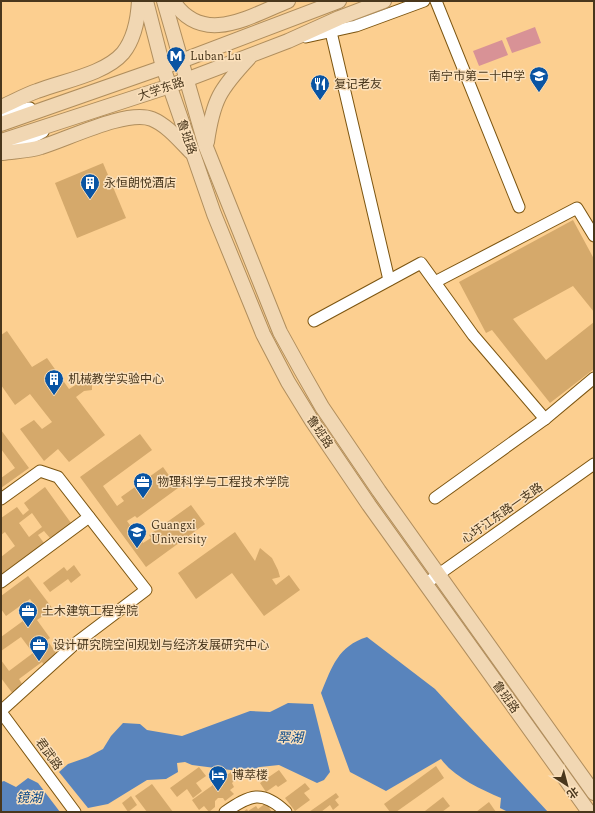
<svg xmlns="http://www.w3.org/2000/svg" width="595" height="813" font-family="Spectral,'Noto Sans SC',serif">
<rect width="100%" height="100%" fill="#fccf90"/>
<!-- green -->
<g fill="#d89296">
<polygon points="535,27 541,43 512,53 506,38"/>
<polygon points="502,40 508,55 479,66 473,51"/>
</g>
<!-- water -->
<g fill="#5984bc">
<path d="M367 637 435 689 548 812H508L500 808 501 798C480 789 454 777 441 759L386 791 350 772 321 693C332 667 338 646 367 637Z"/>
<polygon points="288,703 313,704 330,772 324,780 317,783 279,765 260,767 246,772 192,765 185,762 177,763 178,772 166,779 147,780 108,804 88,808 59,772 68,764 88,757 103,749 111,736 123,723 140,724 147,730 182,736 250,711 270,712"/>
<polygon points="28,778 38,783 60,812 1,812 1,782 4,781 16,787"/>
</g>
<!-- building -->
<g fill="#d5a96b" fill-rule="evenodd">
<polygon points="103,163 126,218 77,238 55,183"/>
<polygon points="573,220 594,259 594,312 573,286 513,319 546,360 594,322 594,369 550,403 492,330 486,333 459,282"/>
<polygon points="7,331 32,367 47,358 69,389 82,381 92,380 92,390 84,391 76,397 105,435 69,462 58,449 44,461 20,429 34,420 42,429 52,422 30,394 15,405 1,385 1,335"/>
<polygon points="1,430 29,468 1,488 1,478 15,468 1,449"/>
<polygon points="140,434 152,450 103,486 117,506 124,501 121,497 163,467 178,488 137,518 135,516 127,521 143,543 151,538 149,535 191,505 205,524 146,567 80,477"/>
<path d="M45 487 71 523 50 538 44 531 38 535 44 543 1 574V557L15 546 5 532 1 535V518L17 507 23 515 29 510 24 503ZM32 513 42 527 29 537 19 523Z"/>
<polygon points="235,532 255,561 260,548 272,558 278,570 280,577 272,579 276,585 289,575 300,590 264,616 232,573 196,599 178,573"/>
<polygon points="74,565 81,575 71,583 68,579 50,592 43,583 64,567 67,571"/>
<polygon points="28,576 53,609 37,620 50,638 47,640 58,656 45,666 42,662 19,679 24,687 13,694 1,678 1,660 9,671 33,653 21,637 1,651 1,637 38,610 30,599 6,616 1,609 1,596"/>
<polygon points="436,766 444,778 396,812 390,812 384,804"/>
<polygon points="199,767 206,776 196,783 202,791 193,798 187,789 177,797 170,788"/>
<polygon points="279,770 287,781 278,787 276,785 266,792 260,783"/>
<polygon points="231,772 236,779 232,783 234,787 230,790 234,794 225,801 223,798 218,798 215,801 215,807 209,812 204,806 199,810 192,800"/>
<polygon points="305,783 310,789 304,793 310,800 295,811 285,798"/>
<polygon points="152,784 173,812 147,812 135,796"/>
<polygon points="336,793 339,797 335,800 339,805 333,810 330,805 321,812 309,812"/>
<polygon points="131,796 137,805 128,812 122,803"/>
<polygon points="443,797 450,806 442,812 426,812 425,811"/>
<polygon points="489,802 496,812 476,812"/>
<polygon points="266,803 272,812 243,812 247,809 248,811 256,806 258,809"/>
</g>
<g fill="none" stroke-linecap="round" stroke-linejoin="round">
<defs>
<g id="minor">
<polyline points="436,1 519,207"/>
<polyline points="331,32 389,280"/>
<polyline points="306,37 356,26 424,1"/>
<polyline points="1,114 30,108"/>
<polyline points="7,151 43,132"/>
<polyline points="435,282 577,208 594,236"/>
<polyline points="314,321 421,263 473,335 545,419"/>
<polyline points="435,498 545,419 594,378"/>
<polyline points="1,499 40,471 58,477 146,590 76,643 1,711"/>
<polyline points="1,582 89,517"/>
<polyline points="425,584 594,464"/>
<polyline points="1,712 75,812"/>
<path d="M225 812C250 795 262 789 286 812"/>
</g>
<g id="major">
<polyline points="146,1 163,67 214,214 263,334 288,382 312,421 369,505 589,812"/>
<polyline points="164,1 206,147 280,332 301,370 322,407 379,491 594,793"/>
<path d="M173 1C203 47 250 16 288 1"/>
<path d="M1 107C13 102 25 95 37 91 63 81 105 74 123 53 135 38 138 19 139 1"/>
<polyline points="1,124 181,61 339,1"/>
<polyline points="1,141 170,86 288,41 339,18 384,1"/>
<path d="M207 142C213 100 220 89 249 58"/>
<path d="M2 153C15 151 29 151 41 147 68 139 127 109 152 119 167 125 180 141 191 152"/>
</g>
</defs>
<!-- minor casing -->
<use href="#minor" stroke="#7c5510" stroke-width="13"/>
<!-- major casing -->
<use href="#major" stroke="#b08e5d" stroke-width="16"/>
<!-- minor -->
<use href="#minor" stroke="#fff" stroke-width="11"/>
<!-- major -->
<use href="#major" stroke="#f1d7b3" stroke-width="14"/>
</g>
<!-- icons -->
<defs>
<symbol id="metro-pin" viewBox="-11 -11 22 30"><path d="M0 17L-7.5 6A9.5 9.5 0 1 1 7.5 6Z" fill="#0954a3" stroke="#fbe0bb"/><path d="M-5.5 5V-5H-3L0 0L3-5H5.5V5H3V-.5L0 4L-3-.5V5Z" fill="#fff"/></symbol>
<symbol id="school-pin" viewBox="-11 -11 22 30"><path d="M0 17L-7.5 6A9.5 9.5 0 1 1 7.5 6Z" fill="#0954a3" stroke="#fbe0bb"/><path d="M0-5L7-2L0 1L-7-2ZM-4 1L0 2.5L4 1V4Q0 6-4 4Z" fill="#fff"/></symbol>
<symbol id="restaurant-pin" viewBox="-11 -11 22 30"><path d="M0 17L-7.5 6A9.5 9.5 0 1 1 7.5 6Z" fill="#0954a3" stroke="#fbe0bb"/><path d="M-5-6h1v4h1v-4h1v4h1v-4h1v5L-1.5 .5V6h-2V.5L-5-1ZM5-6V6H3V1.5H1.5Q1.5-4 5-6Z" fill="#fff"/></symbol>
<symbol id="building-pin" viewBox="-11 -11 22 30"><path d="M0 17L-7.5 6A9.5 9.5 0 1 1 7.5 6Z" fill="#0954a3" stroke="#fbe0bb"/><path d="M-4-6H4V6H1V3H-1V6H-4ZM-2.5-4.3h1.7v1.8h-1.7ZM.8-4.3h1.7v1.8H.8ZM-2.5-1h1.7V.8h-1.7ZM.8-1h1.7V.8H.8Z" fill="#fff"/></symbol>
<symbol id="office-pin" viewBox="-11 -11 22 30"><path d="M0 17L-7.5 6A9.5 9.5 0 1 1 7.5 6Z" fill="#0954a3" stroke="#fbe0bb"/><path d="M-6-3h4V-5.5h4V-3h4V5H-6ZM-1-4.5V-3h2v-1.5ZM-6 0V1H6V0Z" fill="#fff"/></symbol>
<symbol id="university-pin" viewBox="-11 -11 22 30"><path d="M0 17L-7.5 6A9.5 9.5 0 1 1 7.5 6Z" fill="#0954a3" stroke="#fbe0bb"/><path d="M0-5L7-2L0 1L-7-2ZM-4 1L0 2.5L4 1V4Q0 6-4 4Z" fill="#fff"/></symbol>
<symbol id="hotel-pin" viewBox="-11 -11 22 30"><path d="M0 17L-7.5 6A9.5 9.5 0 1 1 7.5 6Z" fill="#0954a3" stroke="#fbe0bb"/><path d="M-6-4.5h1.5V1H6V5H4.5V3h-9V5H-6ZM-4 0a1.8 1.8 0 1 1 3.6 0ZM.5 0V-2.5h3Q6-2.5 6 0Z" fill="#fff"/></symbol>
</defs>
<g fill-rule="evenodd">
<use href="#metro-pin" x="165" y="45" width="22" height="30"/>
<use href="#school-pin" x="528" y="65" width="22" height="30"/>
<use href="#restaurant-pin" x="309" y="73" width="22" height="30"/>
<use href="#building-pin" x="79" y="172" width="22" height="30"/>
<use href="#building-pin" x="43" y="368" width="22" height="30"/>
<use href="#office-pin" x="132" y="471" width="22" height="30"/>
<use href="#university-pin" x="126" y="521" width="22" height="30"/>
<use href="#office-pin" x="17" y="600" width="22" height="30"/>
<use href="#office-pin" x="28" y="634" width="22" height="30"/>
<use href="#hotel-pin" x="207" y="764" width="22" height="30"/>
</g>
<g text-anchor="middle" stroke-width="3" stroke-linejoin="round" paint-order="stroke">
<!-- poi labels -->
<g font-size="12" fill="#49371d" stroke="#fbe0bb" text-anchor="start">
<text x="190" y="60">Luban Lu</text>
<text x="525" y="80" text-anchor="end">南宁市第二十中学</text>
<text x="334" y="88">复记老友</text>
<text x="104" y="187">永恒朗悦酒店</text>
<text x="68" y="383">机械教学实验中心</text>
<text x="157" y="486">物理科学与工程技术学院</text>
<text x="151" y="529">Guangxi<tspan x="151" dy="14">University</tspan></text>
<text x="42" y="615">土木建筑工程学院</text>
<text x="53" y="649">设计研究院空间规划与经济发展研究中心</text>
<text x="232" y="779">博萃楼</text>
</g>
<!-- street labels -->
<g font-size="12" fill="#49371d" stroke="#fbe0bb">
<text transform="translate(161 89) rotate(-19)" y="4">大学东路</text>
<text transform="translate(187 137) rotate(71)" y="4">鲁班路</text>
<text transform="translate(320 432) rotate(56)" y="4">鲁班路</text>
<text transform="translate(502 513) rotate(-35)" y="4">心圩江东路一支路</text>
<text transform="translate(506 697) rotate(54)" y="4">鲁班路</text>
<text transform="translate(49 754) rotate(54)" y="4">君武路</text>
</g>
<!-- water labels -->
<g font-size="13" font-style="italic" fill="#05468a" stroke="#fbe0bb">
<text x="290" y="742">翠湖</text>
<text x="29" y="802">镜湖</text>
</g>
</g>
<!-- border -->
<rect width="595" height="813" fill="none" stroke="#49371d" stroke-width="4"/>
<!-- north arrow -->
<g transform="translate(567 785) rotate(144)" stroke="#fbe0bb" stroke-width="3" paint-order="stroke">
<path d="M0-3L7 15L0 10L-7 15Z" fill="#49371d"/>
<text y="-6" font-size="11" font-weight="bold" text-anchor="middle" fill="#49371d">北</text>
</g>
</svg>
